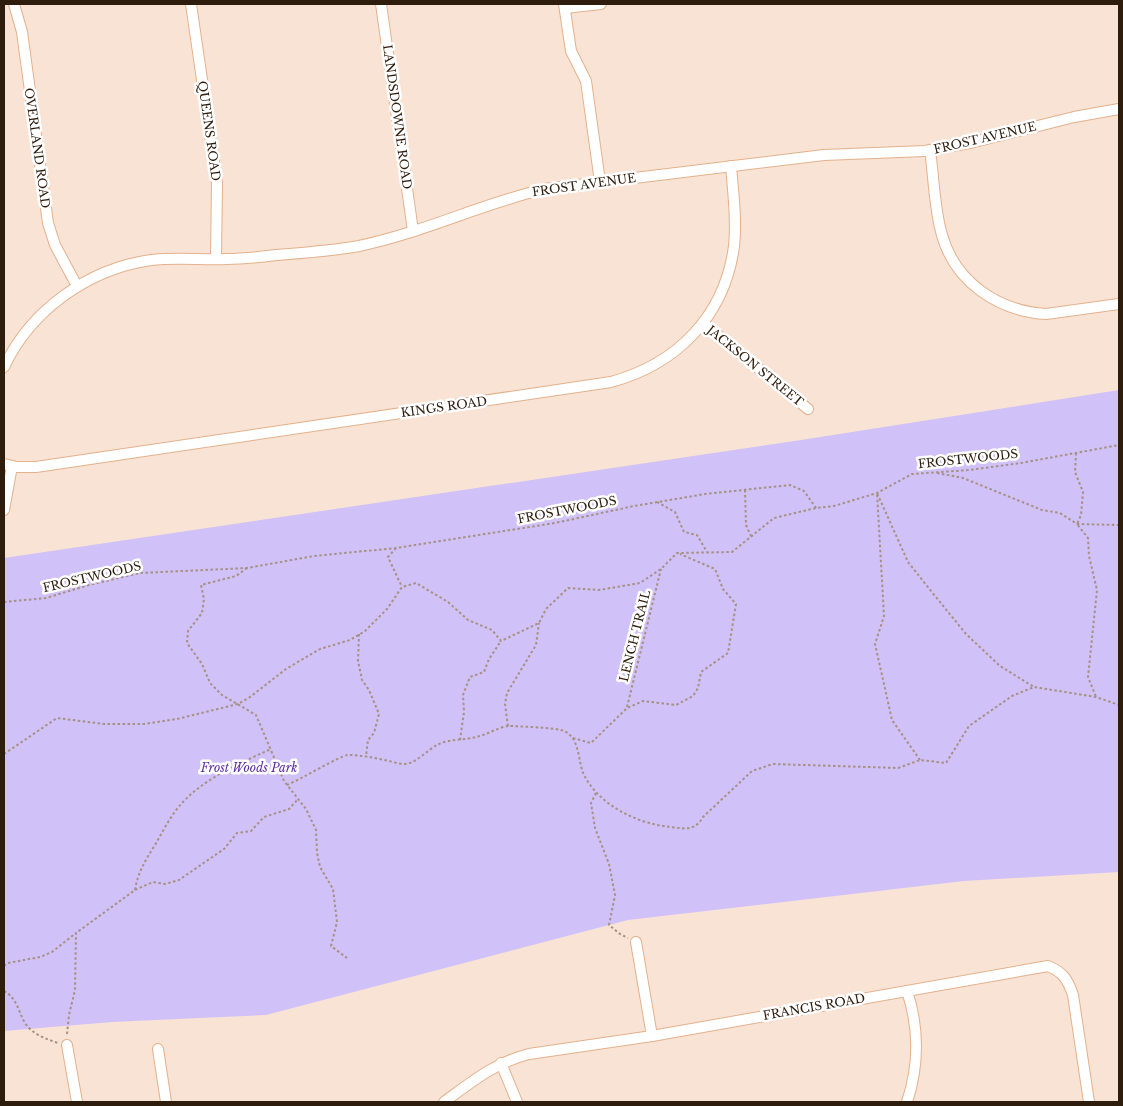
<svg xmlns="http://www.w3.org/2000/svg" width="1123" height="1106" font-family="'Libre Baskerville',serif">
<rect width="100%" height="100%" fill="#f9e3d5"/>
<!-- green -->
<polygon fill="#d1c1f9" points="1119,390 1119,872 964,881 628,920 266,1015 112,1022 4,1031 4,558 801,440"/>
<g fill="none" stroke-linecap="round" stroke-linejoin="round">
<defs>
<g id="street">
<polyline points="14,4 22,32 48,223 55,245 77,286"/>
<polyline points="191,4 217,183 216,259"/>
<polyline points="381,4 413,231"/>
<polyline points="564,4 571,51 586,81 600,182"/>
<polyline points="565,8 601,4"/>
<path d="M930 150C934 178 934 208 942 235 955 282 998 311 1046 314L1119 304"/>
<polyline points="703,323 808,409"/>
<path d="M4 367C31 310 88 269 151 260 176 257 202 260 227 259 243 259 260 257 276 255 303 253 332 251 359 246 422 233 481 204 544 189L824 155 925 151 970 143 1074 117 1119 109"/>
<path d="M4 464 17 467H36L611 382C677 364 725 316 734 246 737 220 733 192 731 166"/>
<polyline points="4,510 12,466"/>
<polyline points="636,942 652,1036"/>
<polyline points="67,1045 77,1102"/>
<polyline points="158,1049 166,1102"/>
<polyline points="501,1063 517,1102"/>
<path d="M444 1102C473 1081 494 1063 529 1054L652 1036 1048 966C1063 972 1068 980 1073 995L1089 1102"/>
<path d="M907 1102C919 1066 919 1027 907 991"/>
</g>
</defs>
<!-- street casing -->
<use href="#street" stroke="#e3b18c" stroke-width="12"/>
<!-- path -->
<g stroke="#a59183" stroke-width="2" stroke-dasharray="2.5 2.5" stroke-linecap="butt">
<polyline points="1076,453 1075,472 1083,492 1081,515 1077,524 1088,538 1089,556 1097,590 1088,677 1096,697"/>
<polyline points="937,473 963,478 1042,510 1060,513 1077,524 1119,525"/>
<polyline points="745,490 746,525 751,536"/>
<polyline points="657,502 675,512 684,532 697,535 707,552"/>
<polyline points="396,548 388,557 402,587"/>
<polyline points="247,568 236,576 201,585 204,599 202,613 188,631 187,643 202,664 210,683 222,695 256,715 284,781 306,809 316,830 317,853 320,867 333,889 337,922 331,946 347,958"/>
<polyline points="4,602 46,598 89,585 140,573 247,568 314,556 396,548 555,523 634,506 705,494 790,485 804,491 816,508"/>
<polyline points="359,634 358,661 362,680 369,690 379,714 374,733 368,740 366,756"/>
<polyline points="627,707 661,569"/>
<polyline points="508,726 505,704 507,693 536,645 539,623"/>
<polyline points="573,738 591,743 627,708 643,701 676,705 693,696 698,688 701,672 728,653 736,604 723,589 715,569 680,554"/>
<polyline points="460,740 464,712 463,695 470,677 484,672 489,659 501,641"/>
<polyline points="4,754 57,718 104,724 144,724 177,719 238,704 250,697 286,669 320,649 350,640 365,631 387,609 402,587 416,583 448,602 468,620 492,630 501,641 539,623 546,609 568,588 599,590 640,583 661,569 677,553 732,552 774,518 816,508 834,506 877,493 912,474 969,470 1021,463 1119,445"/>
<polyline points="920,760 892,720 875,644 884,616 877,493 908,562 931,591 966,634 1000,666 1034,687"/>
<path d="M287 785C300 780 339 756 348 755 362 755 375 758 389 761 393 762 399 764 404 764 416 764 428 749 439 744 450 739 465 740 476 737 487 735 498 727 509 726 516 726 555 728 561 730 581 736 577 760 584 775 600 806 638 824 671 827 686 829 695 831 703 817L752 771 773 764 898 768 920 760 946 763 969 726 1012 696 1034 687 1096 697 1119 705"/>
<polyline points="596,793 591,803 595,828 609,864 615,895 609,925 620,934 628,938"/>
<path d="M135 890C138 872 145 861 155 845 163 831 171 815 182 803 205 778 240 763 271 749"/>
<polyline points="4,966 8,963 40,957 52,952 76,933"/>
<path d="M4 991C17 998 18 1011 25 1023 32 1034 46 1039 58 1043"/>
<polyline points="67,1034 69,1015 75,990 76,933 135,890 153,882 165,884 179,880 224,849 237,833 251,831 264,817 289,809 298,799"/>
</g>
<!-- street -->
<use href="#street" stroke="#fff" stroke-width="10"/>
</g>
<g text-anchor="middle" stroke-width="5" stroke-linejoin="round" paint-order="stroke">
<!-- street labels -->
<g font-size="12" fill="#2e1c0d" stroke="#fff">
<text transform="translate(397 117) rotate(82)" y="4">LANDSDOWNE ROAD</text>
<text transform="translate(209 131) rotate(82)" y="4">QUEENS ROAD</text>
<text transform="translate(985 138) rotate(-13)" y="4">FROST AVENUE</text>
<text transform="translate(37 148) rotate(82)" y="4">OVERLAND ROAD</text>
<text transform="translate(584 185) rotate(-8)" y="4">FROST AVENUE</text>
<text transform="translate(755 366) rotate(39)" y="4">JACKSON STREET</text>
<text transform="translate(444 407) rotate(-8)" y="4">KINGS ROAD</text>
<text transform="translate(968 459) rotate(-6)" y="4">FROSTWOODS</text>
<text transform="translate(567 510) rotate(-11)" y="4">FROSTWOODS</text>
<text transform="translate(92 577) rotate(-13)" y="4">FROSTWOODS</text>
<text transform="translate(635 636) rotate(-76)" y="4">LENCH TRAIL</text>
<text transform="translate(814 1007) rotate(-10)" y="4">FRANCIS ROAD</text>
</g>
<!-- park labels -->
<g font-size="12" font-style="italic" fill="#5e2da2" stroke="#fff">
<text x="249" y="772">Frost Woods Park</text>
</g>
</g>
<!-- border -->
<rect width="1123" height="1106" fill="none" stroke="#2e1c0d" stroke-width="10"/>
</svg>
